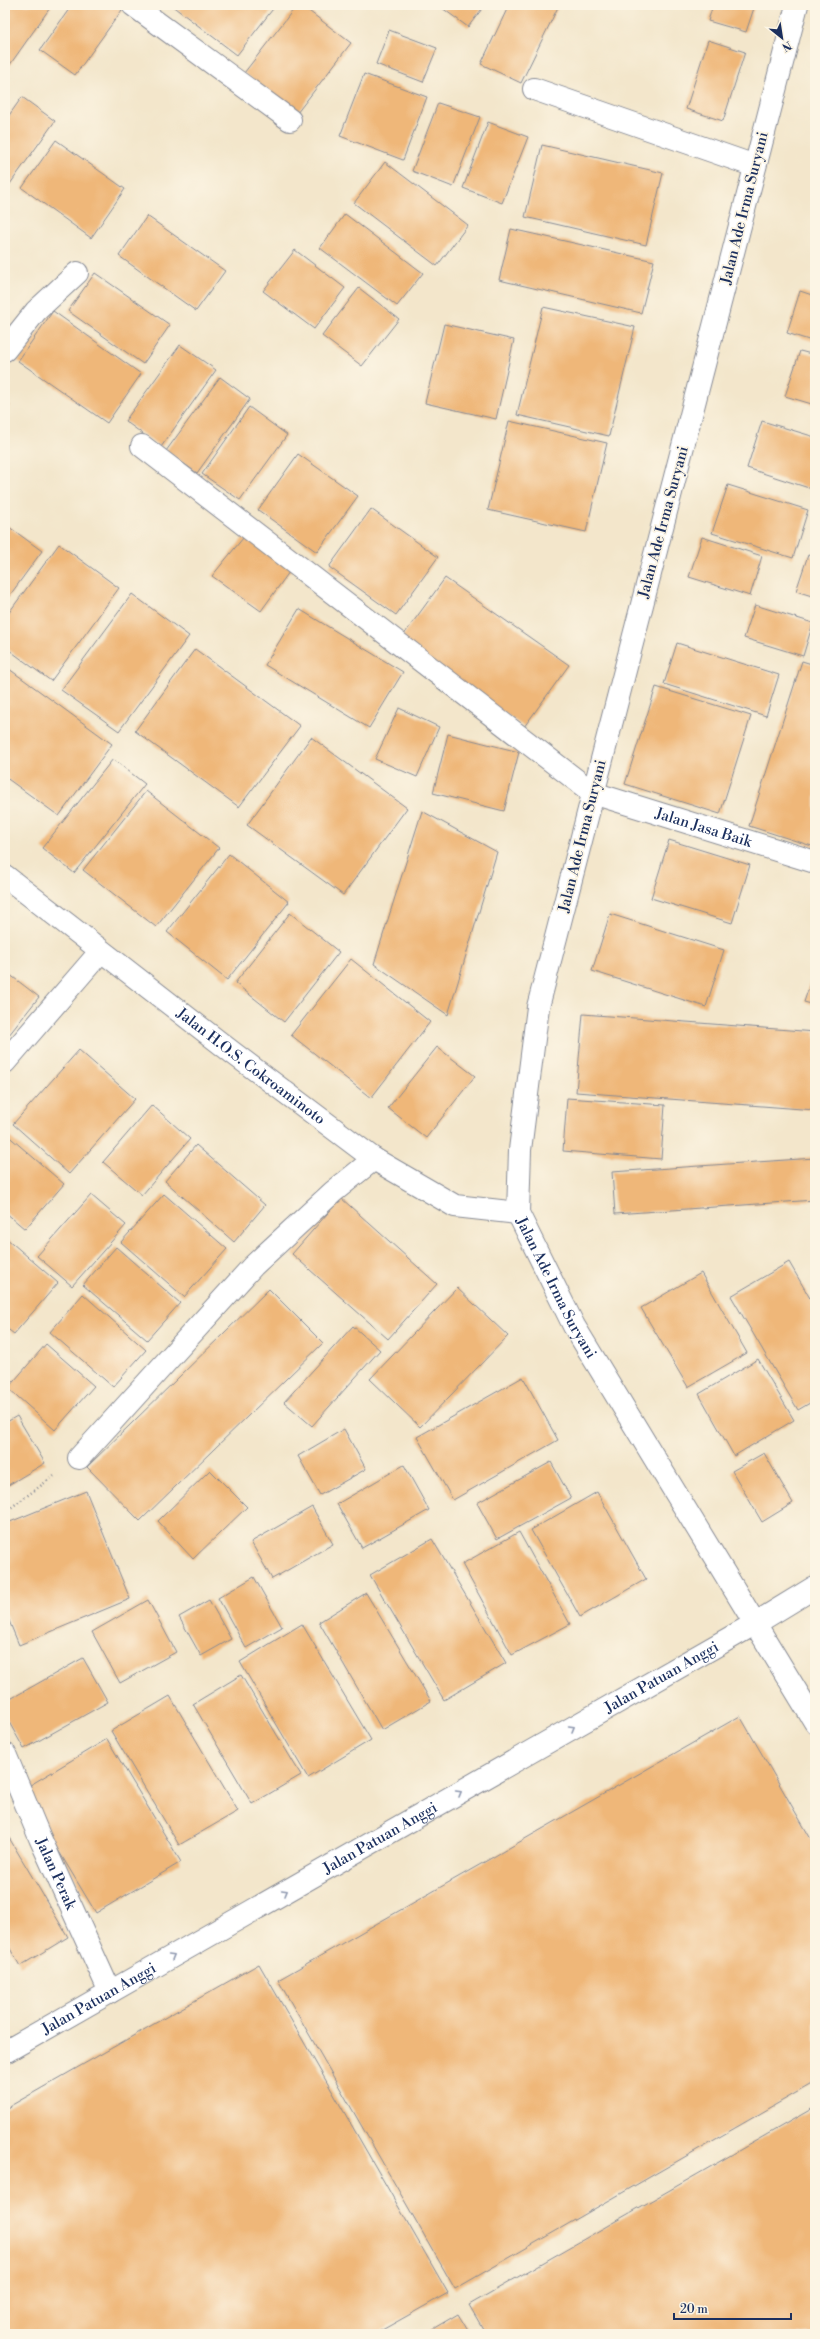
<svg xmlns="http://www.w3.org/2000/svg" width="820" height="2339" font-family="'Libre Bodoni',serif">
<rect width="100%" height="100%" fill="#fcf5e5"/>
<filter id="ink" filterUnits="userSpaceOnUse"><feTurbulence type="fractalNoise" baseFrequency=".025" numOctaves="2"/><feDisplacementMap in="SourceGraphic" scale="8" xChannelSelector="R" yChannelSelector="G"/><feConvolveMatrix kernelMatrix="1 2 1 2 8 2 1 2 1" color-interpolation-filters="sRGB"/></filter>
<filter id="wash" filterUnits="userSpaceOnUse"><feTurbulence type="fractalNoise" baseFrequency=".012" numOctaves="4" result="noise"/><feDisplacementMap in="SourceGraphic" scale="16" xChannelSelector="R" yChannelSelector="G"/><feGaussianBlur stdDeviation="0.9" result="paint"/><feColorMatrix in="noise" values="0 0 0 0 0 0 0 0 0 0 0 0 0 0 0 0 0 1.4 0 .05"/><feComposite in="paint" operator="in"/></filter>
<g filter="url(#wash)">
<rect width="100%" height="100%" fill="#f3e6cb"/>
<g id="blocks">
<!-- building -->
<g fill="#efb779">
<polygon points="5,5 52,5 9,66 5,63"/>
<polygon points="72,5 114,5 122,10 75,75 40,50"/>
<polygon points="171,5 276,5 237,55"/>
<polygon points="297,5 301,5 351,43 297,113 244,73"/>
<polygon points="438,5 485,5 468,27"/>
<polygon points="509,5 559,5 521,83 481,64"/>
<polygon points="713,5 755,5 746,32 708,21"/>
<polygon points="389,30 437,48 423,82 376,64"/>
<polygon points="708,40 745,52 723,121 686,109"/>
<polygon points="364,74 427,97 403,160 340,136"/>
<polygon points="22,97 55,121 10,184 5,180 5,121"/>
<polygon points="438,103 480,117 453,187 412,171"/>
<polygon points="488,122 528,137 502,203 463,188"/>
<polygon points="56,140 125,189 91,238 22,188"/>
<polygon points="542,145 663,173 646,245 525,217"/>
<polygon points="385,162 468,225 437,266 354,203"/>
<polygon points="345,214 423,273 397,306 320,248"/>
<polygon points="147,216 225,271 196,311 119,256"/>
<polygon points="511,229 654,261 641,313 499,280"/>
<polygon points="295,250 345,288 314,329 263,291"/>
<polygon points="95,273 170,325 143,364 68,311"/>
<polygon points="359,288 399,319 362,366 322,336"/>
<polygon points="800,291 815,296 815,342 787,333"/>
<polygon points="543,307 635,327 609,436 517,415"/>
<polygon points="53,311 141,374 107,423 18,361"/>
<polygon points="444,324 514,340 496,419 425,403"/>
<polygon points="180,345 216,370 161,447 125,421"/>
<polygon points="800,351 815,355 815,405 785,396"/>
<polygon points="220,377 250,399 197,473 166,451"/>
<polygon points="5,401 10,405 5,412"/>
<polygon points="249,407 287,435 240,500 202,474"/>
<polygon points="509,421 607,443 586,532 488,510"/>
<polygon points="762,421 815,437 815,490 747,468"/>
<polygon points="298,454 358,496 317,552 258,510"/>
<polygon points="728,485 808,510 793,558 712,533"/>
<polygon points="371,509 438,557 396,615 329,567"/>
<polygon points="5,524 42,551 5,602"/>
<polygon points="248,532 292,568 261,611 212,576"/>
<polygon points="702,537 762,556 750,596 689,577"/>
<polygon points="59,544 119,588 51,681 5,647 5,618"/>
<polygon points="808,555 815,557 815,597 796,591"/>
<polygon points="445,578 569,665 524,727 400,640"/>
<polygon points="132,594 189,636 119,731 61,690"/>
<polygon points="755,605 813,623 803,656 744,638"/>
<polygon points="299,609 403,672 369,728 265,665"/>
<polygon points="677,643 779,675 766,716 664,684"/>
<polygon points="195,649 300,726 239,807 135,731"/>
<polygon points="802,661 815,665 815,847 749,826"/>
<polygon points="5,666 112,744 59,816 5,777"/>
<polygon points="656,687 751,716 720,814 625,784"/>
<polygon points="399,708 439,727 417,777 375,759"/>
<polygon points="448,734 519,752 504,811 433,793"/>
<polygon points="311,737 407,808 343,895 247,825"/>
<polygon points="113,759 145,784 74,873 42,848"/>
<polygon points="146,791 219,848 156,927 83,870"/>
<polygon points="422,811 497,852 448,1015 374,964"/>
<polygon points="669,840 750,865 732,923 651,898"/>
<polygon points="229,854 289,902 227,980 167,932"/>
<polygon points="290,913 339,952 284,1022 235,983"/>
<polygon points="610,914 724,950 706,1007 592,971"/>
<polygon points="351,959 430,1022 371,1098 291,1035"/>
<polygon points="815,969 815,1005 804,1002"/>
<polygon points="5,971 39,997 5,1040"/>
<polygon points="583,1014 815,1032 815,1110 576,1092"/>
<polygon points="437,1047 475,1076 426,1138 388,1108"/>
<polygon points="79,1050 135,1099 69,1174 13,1124"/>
<polygon points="567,1098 665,1105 661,1159 563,1151"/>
<polygon points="152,1105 190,1139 142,1195 103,1162"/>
<polygon points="5,1133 64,1184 25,1229 5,1212"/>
<polygon points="196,1145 265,1205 234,1242 165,1181"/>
<polygon points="815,1158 815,1200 615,1214 612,1172"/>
<polygon points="164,1194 227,1249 184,1297 121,1242"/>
<polygon points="91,1195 126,1225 72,1286 37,1256"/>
<polygon points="341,1198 437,1284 388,1339 292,1254"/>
<polygon points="5,1237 58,1283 14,1334 5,1327"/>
<polygon points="116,1247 180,1303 147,1340 83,1285"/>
<polygon points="789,1262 815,1307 815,1400 798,1410 731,1296"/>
<polygon points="701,1273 747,1353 688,1387 641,1308"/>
<polygon points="457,1288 508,1336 420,1427 370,1379"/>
<polygon points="269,1289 323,1343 140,1521 87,1467"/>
<polygon points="83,1294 146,1350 113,1387 50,1332"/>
<polygon points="353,1326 380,1350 312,1426 284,1402"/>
<polygon points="46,1344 94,1386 55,1430 8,1388"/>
<polygon points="758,1359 794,1420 734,1456 699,1394"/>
<polygon points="523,1377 558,1440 453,1500 417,1437"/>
<polygon points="17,1416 45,1463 5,1487 5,1423"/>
<polygon points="344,1429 366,1469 320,1495 298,1456"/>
<polygon points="764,1453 793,1503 762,1522 732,1471"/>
<polygon points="551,1462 571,1498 497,1539 477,1503"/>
<polygon points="404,1465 429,1510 362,1548 337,1504"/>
<polygon points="210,1470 247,1507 193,1559 158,1521"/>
<polygon points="86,1491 130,1599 19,1645 5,1611 5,1524"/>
<polygon points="597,1492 646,1579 580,1617 531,1530"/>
<polygon points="312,1507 333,1544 272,1579 251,1542"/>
<polygon points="519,1532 570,1624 512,1655 462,1564"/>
<polygon points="432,1539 506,1663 444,1700 370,1575"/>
<polygon points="254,1577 282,1627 246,1648 218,1598"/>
<polygon points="366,1593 431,1701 382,1730 319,1622"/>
<polygon points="148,1600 176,1652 120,1683 92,1632"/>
<polygon points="209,1600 231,1639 201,1656 179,1617"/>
<polygon points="302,1624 371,1740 308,1778 240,1662"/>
<polygon points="83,1658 108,1702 24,1749 5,1715 5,1702"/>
<polygon points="241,1675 301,1775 252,1804 193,1704"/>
<polygon points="170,1696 238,1811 179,1845 111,1731"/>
<polygon points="740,1716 815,1846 815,2082 455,2289 278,1980"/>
<polygon points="107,1739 181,1862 96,1913 22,1790"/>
<polygon points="5,1831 68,1937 20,1966 5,1940"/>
<polygon points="259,1964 448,2293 375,2334 5,2334 5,2109"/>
<polygon points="815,2107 815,2334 486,2334 469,2305"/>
<polygon points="458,2314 470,2334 424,2334"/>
</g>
</g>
</g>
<g filter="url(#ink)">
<use href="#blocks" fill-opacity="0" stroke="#878a94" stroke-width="1"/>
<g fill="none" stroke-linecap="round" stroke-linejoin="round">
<defs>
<g id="minor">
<polyline points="133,5 290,120"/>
<polyline points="534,89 755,166"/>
<polyline points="5,350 36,311 77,273"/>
<path id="s1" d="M142 446 593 793 815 862"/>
<path id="s2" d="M5 876 233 1053 374 1159 455 1206 518 1213"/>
<polyline points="5,1062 101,951"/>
<polyline points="79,1458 253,1266 333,1192 374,1159"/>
<path id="s3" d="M5 1754 40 1838 110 1992"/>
<path id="s4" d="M5 2052 756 1623 815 1587"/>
</g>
<g id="major">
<path id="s5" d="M797 5 538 1007 520 1150 518 1213 574 1326 815 1722"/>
</g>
</defs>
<!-- minor casing -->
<use href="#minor" stroke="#878a94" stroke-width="24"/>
<!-- major casing -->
<use href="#major" stroke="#878a94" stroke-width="24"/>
<!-- path -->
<polyline stroke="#878a94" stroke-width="2.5" stroke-dasharray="1 3" stroke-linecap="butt" points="5,1512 54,1476"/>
<!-- minor -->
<use href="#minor" stroke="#fff" stroke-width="22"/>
<!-- major -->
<use href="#major" stroke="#fff" stroke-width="22"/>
</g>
<!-- one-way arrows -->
<defs><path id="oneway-chevron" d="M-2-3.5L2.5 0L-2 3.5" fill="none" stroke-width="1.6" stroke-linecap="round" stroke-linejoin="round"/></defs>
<g stroke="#8d97ae">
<use href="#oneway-chevron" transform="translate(572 1728) rotate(-30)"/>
<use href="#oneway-chevron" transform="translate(459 1793) rotate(-30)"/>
<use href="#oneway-chevron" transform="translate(285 1892) rotate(-30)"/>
<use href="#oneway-chevron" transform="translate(172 1956) rotate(-30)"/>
</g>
</g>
<g text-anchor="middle" stroke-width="3.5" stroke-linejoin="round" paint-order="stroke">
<!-- street labels -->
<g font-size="15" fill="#1b2f5e" stroke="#fcf5e5">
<text transform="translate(744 208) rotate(-76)" y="5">Jalan Ade Irma Suryani</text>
<text transform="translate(663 522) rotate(-75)" y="5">Jalan Ade Irma Suryani</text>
<text dy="5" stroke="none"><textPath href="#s1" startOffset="685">Jalan Jasa Baik</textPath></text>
<text transform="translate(582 836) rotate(-76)" y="5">Jalan Ade Irma Suryani</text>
<text dy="5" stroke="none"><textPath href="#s2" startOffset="311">Jalan H.O.S. Cokroaminoto</textPath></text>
<text dy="5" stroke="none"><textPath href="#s5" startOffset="1326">Jalan Ade Irma Suryani</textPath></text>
<text dy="5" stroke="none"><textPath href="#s4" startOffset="756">Jalan Patuan Anggi</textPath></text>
<text dy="5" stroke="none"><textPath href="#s4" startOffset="432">Jalan Patuan Anggi</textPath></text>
<text dy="5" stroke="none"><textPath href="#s3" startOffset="130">Jalan Perak</textPath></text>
<text dy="5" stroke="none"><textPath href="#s4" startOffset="108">Jalan Patuan Anggi</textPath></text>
</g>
</g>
<!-- margin -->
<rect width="820" height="2339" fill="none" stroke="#fcf5e5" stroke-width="20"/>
<!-- north arrow -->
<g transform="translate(782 38) rotate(150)" stroke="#fcf5e5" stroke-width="3" paint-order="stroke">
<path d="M0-3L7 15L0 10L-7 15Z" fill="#1b2f5e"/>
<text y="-6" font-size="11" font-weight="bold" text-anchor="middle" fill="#1b2f5e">N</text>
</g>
<!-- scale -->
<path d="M674 2313v6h117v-6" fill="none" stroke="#1b2f5e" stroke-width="2"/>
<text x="680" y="2313" font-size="12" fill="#1b2f5e" stroke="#fcf5e5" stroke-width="3" paint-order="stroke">20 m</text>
</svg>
